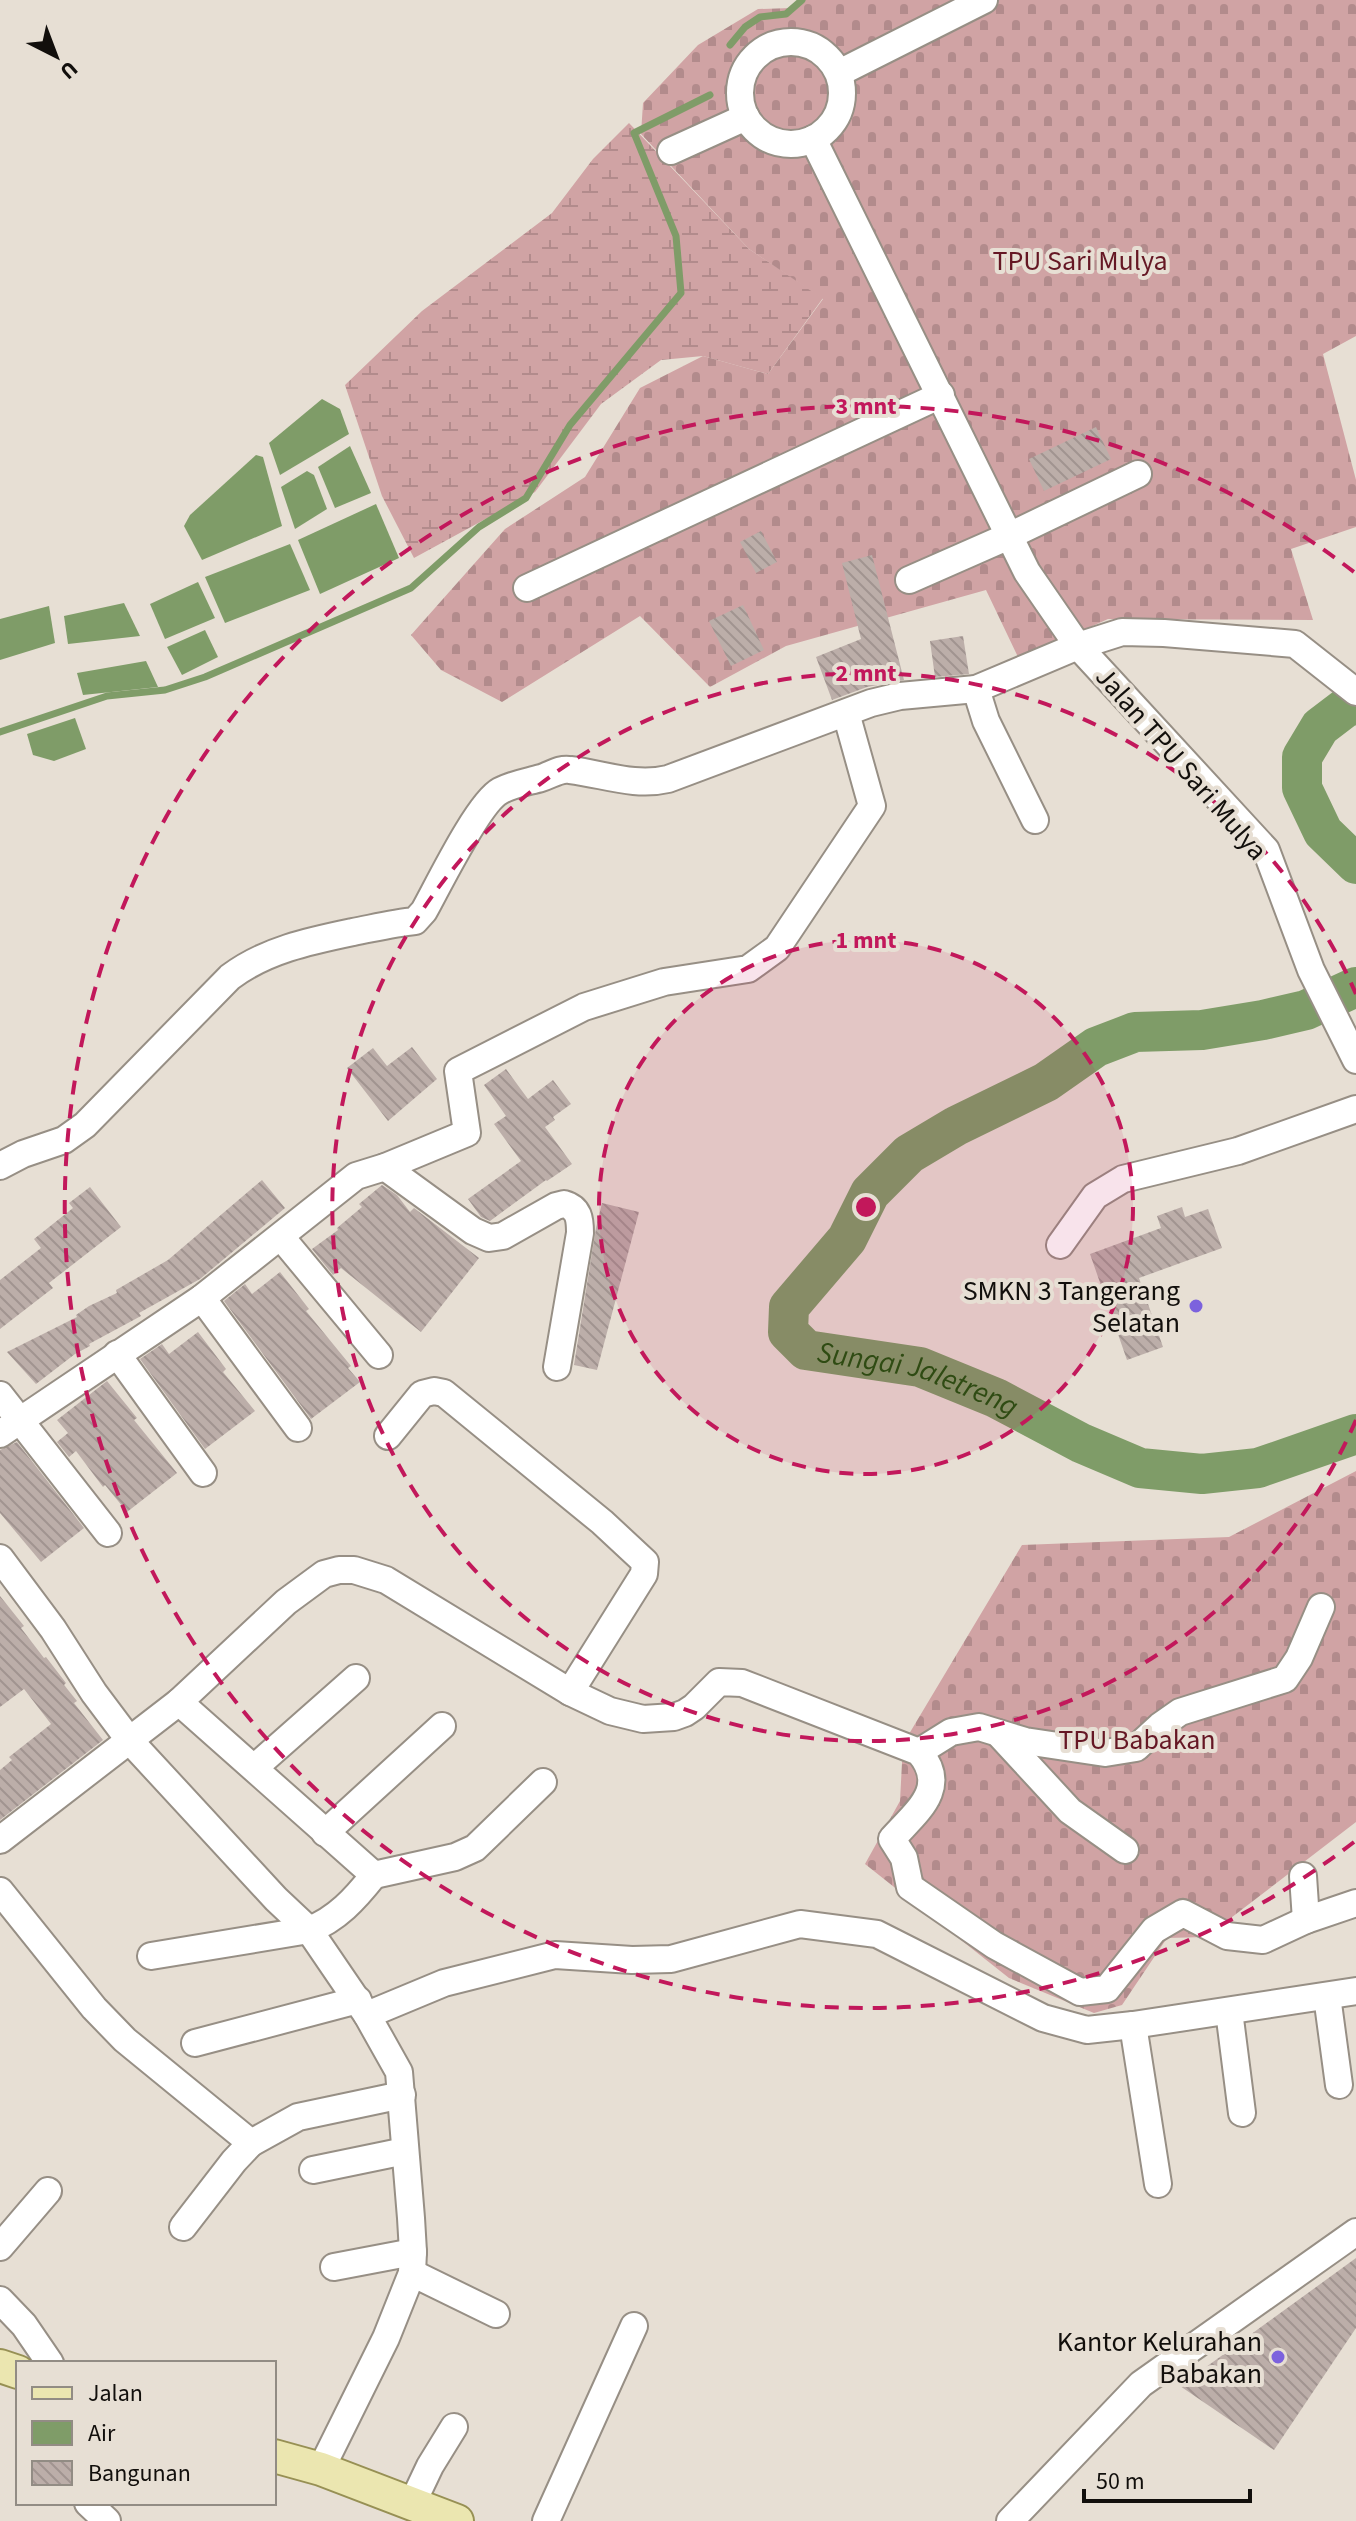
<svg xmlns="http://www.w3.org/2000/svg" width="1356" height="2521" font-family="'Source Sans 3',sans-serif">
<defs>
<pattern id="wetland-marsh" width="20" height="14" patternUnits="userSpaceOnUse" patternTransform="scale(2)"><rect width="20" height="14" fill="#d0a3a4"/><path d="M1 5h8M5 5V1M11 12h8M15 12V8" fill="none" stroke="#b28b8c"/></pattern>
<pattern id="cemetery-stones" width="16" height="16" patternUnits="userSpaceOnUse" patternTransform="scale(2)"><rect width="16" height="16" fill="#d0a3a4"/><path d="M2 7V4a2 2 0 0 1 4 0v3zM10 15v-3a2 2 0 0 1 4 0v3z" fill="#b28b8c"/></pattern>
<pattern id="building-back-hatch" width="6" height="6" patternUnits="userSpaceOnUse" patternTransform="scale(2)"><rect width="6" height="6" fill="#bcaea9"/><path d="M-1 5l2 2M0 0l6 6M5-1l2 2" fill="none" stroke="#a19490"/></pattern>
</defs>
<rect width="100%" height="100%" fill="#e7dfd4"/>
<!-- wetland -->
<polygon fill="url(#wetland-marsh)" points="629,123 749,249 823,298 768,374 703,356 661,360 601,404 535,492 414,558 382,496 345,385 422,311 552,213 593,159"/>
<!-- cemetery -->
<g fill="url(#cemetery-stones)">
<polygon points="802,0 1356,0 1356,336 1323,354 1356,480 1356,527 1291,549 1313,620 1108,619 1019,659 986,590 786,646 710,687 640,616 502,702 441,670 411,635 505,529 585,477 640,388 703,356 768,374 823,299 749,249 641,134 643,103 698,45 758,9 791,8"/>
<polygon points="1356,1471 1356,1822 1206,1937 1167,1938 1122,2005 1094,2013 1009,1978 865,1864 900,1801 903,1744 1022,1545 1229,1537"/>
</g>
<!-- water -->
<g fill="#7f9c68">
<polygon points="322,399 340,409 349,434 280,475 269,443"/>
<polygon points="350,446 371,493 335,508 318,467"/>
<polygon points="256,455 263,457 282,526 202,560 184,526 190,515"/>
<polygon points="307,471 314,475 327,509 295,529 281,487"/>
<polygon points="376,504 399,558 320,594 298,540"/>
<polygon points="290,544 310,590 225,623 205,577"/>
<polygon points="198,582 215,618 165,639 150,604"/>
<polygon points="124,603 140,636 68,644 64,616"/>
<polygon points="49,606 55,643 0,660 0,619"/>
<polygon points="205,630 218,657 182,675 167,647"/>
<polygon points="146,661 158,687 83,695 77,673"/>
<polygon points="75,718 86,749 54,761 33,755 27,734"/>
</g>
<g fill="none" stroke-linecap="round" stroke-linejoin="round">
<!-- stream -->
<g stroke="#7f9c68" stroke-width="7">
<polyline points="730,45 745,27 760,17 786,14 802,0"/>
<polyline points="0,732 107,696 165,690 205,677 411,588 479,527 526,498 570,425 681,293 676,236 634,133 710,95"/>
</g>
<!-- river -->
<g stroke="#7f9c68" stroke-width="40">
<polyline points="1356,704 1345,708 1320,727 1302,757 1302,788 1323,832 1356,864"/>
<path id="s1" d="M1356 987 1306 1010 1263 1020 1202 1030 1135 1032 1096 1047 1046 1082 956 1126 909 1154 870 1193 847 1239 789 1307 788 1332 806 1350 920 1367 996 1398 1081 1443 1140 1468 1202 1474 1258 1468 1356 1434"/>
</g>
</g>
<!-- building -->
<g fill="url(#building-back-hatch)">
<polygon points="1096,427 1111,459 1044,491 1029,459"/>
<polygon points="761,531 777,562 756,573 740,542"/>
<polygon points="872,555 904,680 867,687 832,700 816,657 861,639 842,563"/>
<polygon points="743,605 764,650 731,666 709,621"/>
<polygon points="963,636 969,674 935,677 930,641"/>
<polygon points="412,1047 437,1079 388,1121 347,1068 373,1048 387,1066"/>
<polygon points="506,1069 528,1099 553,1080 571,1104 553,1117 555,1120 545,1127 572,1164 547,1181 546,1180 490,1221 481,1217 468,1199 521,1161 494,1124 506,1116 484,1085"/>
<polygon points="262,1180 285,1208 200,1279 139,1313 141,1316 89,1344 90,1346 75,1354 36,1384 7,1352 77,1317 76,1315 89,1306 117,1293 116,1290 168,1260"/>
<polygon points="382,1185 397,1195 410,1212 414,1208 479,1258 421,1332 341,1268 333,1275 312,1249 338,1230 337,1228 362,1207 359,1204"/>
<polygon points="90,1187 121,1227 49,1283 53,1288 0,1329 0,1280 41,1248 34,1239 73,1208 69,1203"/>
<polygon points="602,1203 639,1212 597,1370 574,1365 596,1228"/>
<polygon points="1182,1207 1185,1217 1208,1209 1222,1248 1139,1278 1163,1347 1127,1360 1090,1254 1161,1228 1157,1216"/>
<polygon points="280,1272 309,1309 306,1311 351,1366 348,1368 360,1382 311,1419 224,1301 245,1284 252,1294"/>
<polygon points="198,1332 226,1369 223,1372 255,1411 205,1449 140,1359 162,1344 169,1354"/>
<polygon points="107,1381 137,1418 134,1420 177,1473 127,1512 105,1485 103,1487 76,1451 69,1457 57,1442 68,1433 57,1420"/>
<polygon points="17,1442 84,1528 41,1562 0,1513 0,1450"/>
<polygon points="0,1596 24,1626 21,1628 44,1658 46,1657 66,1683 64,1685 77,1701 74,1703 103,1740 0,1820 0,1770 12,1760 9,1757 51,1724 24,1689 0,1707"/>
<polygon points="1356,2258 1356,2328 1274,2450 1180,2386"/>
</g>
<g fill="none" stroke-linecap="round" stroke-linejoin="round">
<defs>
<g id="minor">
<circle cx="791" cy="93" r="51"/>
<polyline points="839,73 984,0"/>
<polyline points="813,139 1027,572 1078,646 1266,850 1311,970 1356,1060"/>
<polyline points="671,151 746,117"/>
<polyline points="909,580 1009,536 1138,474"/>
<polyline points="527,588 941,395"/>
<polyline points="976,689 986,721 1035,820"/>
<path d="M0 1166 23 1154 64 1140 85 1125 230 977C266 950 310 941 353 932 374 928 394 923 415 921L424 911C438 886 478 803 500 791 513 784 527 782 541 778 551 775 560 768 570 770 604 774 634 787 668 779L871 703 900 696 976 689 1078 646 1122 632 1164 633 1295 644 1356 692"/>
<path d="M385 1167 473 1231 489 1238 503 1236 556 1206 564 1204C579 1208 580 1219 580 1233L557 1367"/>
<polyline points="281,1237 379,1355"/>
<polyline points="1060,1245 1095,1196 1123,1179 1238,1151 1356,1109"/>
<polyline points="202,1298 298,1428"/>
<polyline points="117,1354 203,1473"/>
<polyline points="0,1395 108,1533"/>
<polyline points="0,1434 202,1298 356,1176 385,1167 467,1133 458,1071 584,1007 664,982 748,969 777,948 872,806 846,713"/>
<polyline points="388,1436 422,1394 434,1391 444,1393 602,1522 645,1562 644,1574 570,1692"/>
<polyline points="0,1558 53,1629 94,1693 130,1741 276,1899 309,1930 367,2015 399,2072 411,2218 413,2252 412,2273 386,2338 321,2469"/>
<polyline points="179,1702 374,1875 455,1857 475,1848 543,1782"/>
<polyline points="998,1733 1070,1811 1125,1850"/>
<polyline points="919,1752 951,1732 979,1727 1025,1741 1105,1753 1136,1748 1160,1726 1180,1712 1285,1679 1299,1658 1321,1607"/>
<polyline points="254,1768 356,1678"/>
<polyline points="325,1833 442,1726"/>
<path d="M0 1840 179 1702 286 1602 324 1574 339 1570H354L386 1580 570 1692 610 1711 643 1719 674 1717 685 1713 694 1707 719 1682 742 1683 919 1752C950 1788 916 1812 892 1839L904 1858 910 1887 994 1945 1080 1992 1107 1989 1154 1930 1183 1913 1227 1936 1263 1940 1306 1920 1356 1903"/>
<polyline points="1303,1876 1306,1920"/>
<polyline points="0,1891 94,2008 125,2040 251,2143 298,2117 402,2095"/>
<path d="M151 1956 309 1930C337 1919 355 1899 374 1875"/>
<polyline points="1327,1996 1339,2085"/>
<polyline points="1229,2011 1242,2113"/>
<polyline points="367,2015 444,1983 555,1955 632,1960 671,1959 800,1924 877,1934 1043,2018 1087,2030 1133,2025 1356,1991"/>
<polyline points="1133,2025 1158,2184"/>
<polyline points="195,2043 358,2000"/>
<polyline points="313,2170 405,2151"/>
<polyline points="183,2227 234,2161 251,2143"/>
<polyline points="0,2247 48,2191"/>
<polyline points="334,2267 413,2252"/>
<polyline points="412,2273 496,2314"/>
<polyline points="0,2300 24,2325 50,2363"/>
<polyline points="88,2503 107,2521"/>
<polyline points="412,2504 430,2466 454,2427"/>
<polyline points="546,2521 634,2326"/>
<polyline points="1010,2521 1141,2384 1356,2232"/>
</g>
<g id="major">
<polyline points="0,2366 18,2372"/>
<polyline points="274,2456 321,2469 457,2521"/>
</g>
</defs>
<!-- minor casing -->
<use href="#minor" stroke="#978f85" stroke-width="30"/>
<!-- major casing -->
<use href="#major" stroke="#979054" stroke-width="36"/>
<!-- minor -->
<use href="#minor" stroke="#fff" stroke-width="26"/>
<!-- major -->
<use href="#major" stroke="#ebe6b0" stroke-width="32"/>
</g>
<!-- distance rings -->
<circle cx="866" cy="1207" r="267" fill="#c2185b" fill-opacity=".12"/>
<g fill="none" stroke="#c2185b" stroke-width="4" stroke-dasharray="14 10">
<circle cx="866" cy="1207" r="267"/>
<path d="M1356 1420A534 534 0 1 1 1356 994"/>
<path d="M1354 1842A801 801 0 1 1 1354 572"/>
</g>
<!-- markers -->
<g fill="#7c62dd" stroke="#e7dfd4" stroke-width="3">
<circle cx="1196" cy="1306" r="8"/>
<circle cx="1278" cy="2357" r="8"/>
</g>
<g text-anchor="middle" stroke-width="8" stroke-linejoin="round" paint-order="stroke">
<!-- park labels -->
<g font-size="28" fill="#651724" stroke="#e7dfd4">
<text x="1080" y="270">TPU Sari Mulya</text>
<text x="1137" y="1749">TPU Babakan</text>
</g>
<!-- street labels -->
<g font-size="28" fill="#120f0c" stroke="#e7dfd4">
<text transform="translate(1182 763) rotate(49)" y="10">Jalan TPU Sari Mulya</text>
</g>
<!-- poi labels -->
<g font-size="28" fill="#120f0c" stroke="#e7dfd4" text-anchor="end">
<text x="1180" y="1300">SMKN 3 Tangerang<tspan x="1180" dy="32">Selatan</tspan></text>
<text x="1262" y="2351">Kantor Kelurahan<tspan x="1262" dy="32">Babakan</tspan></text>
</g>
<!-- water labels -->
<g font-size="30" font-style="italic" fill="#2f4b13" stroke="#e7dfd4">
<text dy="10" stroke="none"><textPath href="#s1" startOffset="848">Sungai Jaletreng</textPath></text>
</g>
</g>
<circle cx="866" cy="1207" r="12" fill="#c2185b" stroke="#e7dfd4" stroke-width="4"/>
<g font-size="24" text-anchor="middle" font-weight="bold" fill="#c2185b" stroke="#e7dfd4" stroke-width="8" stroke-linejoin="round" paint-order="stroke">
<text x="866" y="414">3 mnt</text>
<text x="866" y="681">2 mnt</text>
<text x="866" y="948">1 mnt</text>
</g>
<!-- legend -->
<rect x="16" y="2361" width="260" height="144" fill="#e7dfd4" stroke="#928c84" stroke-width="2"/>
<rect x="32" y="2387" width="40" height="12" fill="#ebe6b0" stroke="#928c84" stroke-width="2"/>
<text x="88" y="2401" font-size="24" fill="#120f0c">Jalan</text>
<rect x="32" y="2421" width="40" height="24" fill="#7f9c68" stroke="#928c84" stroke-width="2"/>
<text x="88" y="2441" font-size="24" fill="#120f0c">Air</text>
<rect x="32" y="2461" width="40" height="24" fill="url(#building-back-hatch)" stroke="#928c84" stroke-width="2"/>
<text x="88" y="2481" font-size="24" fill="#120f0c">Bangunan</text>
<!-- north arrow -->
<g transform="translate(56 56) rotate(138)" stroke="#e7dfd4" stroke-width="6" paint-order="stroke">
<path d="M0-6L14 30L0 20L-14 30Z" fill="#120f0c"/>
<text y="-12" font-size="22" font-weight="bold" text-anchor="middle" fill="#120f0c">U</text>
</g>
<!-- scale -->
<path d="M1084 2489v12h166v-12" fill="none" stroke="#120f0c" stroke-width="4"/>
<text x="1096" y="2489" font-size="24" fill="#120f0c" stroke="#e7dfd4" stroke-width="6" paint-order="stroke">50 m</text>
</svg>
